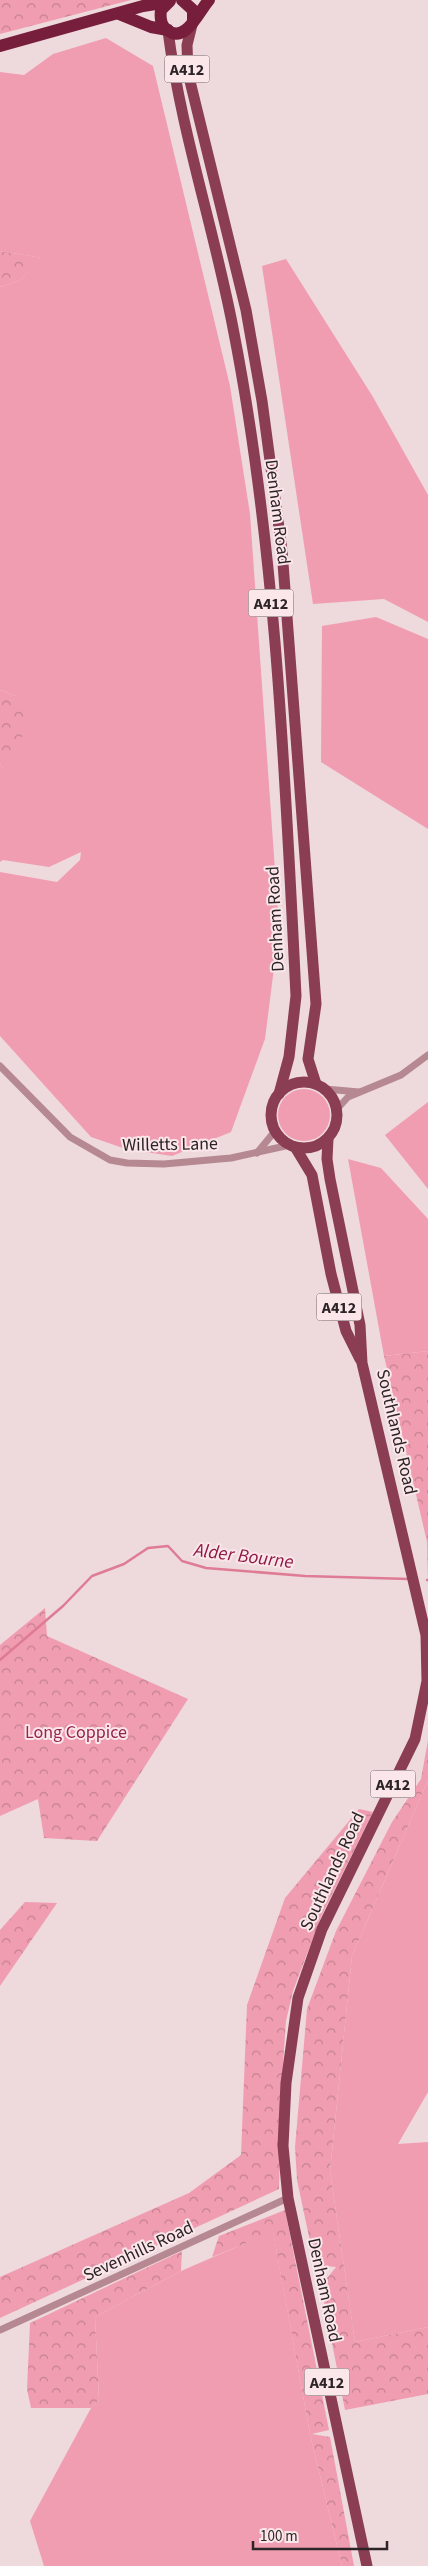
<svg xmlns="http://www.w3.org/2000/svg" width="428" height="2566" font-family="'Source Sans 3',sans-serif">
<defs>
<pattern id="forest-crowns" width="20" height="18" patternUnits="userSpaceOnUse" patternTransform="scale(1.25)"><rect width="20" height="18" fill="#f19db1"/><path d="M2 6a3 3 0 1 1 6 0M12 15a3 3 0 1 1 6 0" fill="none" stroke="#c38090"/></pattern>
</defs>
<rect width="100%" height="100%" fill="#eed9dd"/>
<!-- grass -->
<g fill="#f19db1">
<polygon points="106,38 153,66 230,386 250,514 281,956 275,960 265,1039 231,1132 172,1156 126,1149 91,1137 0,1036 0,872 57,882 80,860 81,852 49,867 3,860 0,862 0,764 3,768 16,696 0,690 0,287 19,281 42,258 0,251 0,72 24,75 53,54"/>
<polygon points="286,259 373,397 428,495 428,622 384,599 313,604 262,266"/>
<polygon points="376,617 428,639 428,829 321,762 322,626"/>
<circle cx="304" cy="1115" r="26"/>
<polygon points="428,1102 428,1189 385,1135"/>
<polygon points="348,1159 381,1168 428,1219 428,1351 384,1356"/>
<polygon points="428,1780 428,2092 398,2144 428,2142 428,2327 355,2342 330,2171 352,1956"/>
<polygon points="273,2231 310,2434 342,2566 44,2566 30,2521 91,2408 99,2400 95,2317 181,2271"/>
</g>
<!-- forest -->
<g fill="url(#forest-crowns)">
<polygon points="0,0 131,0 0,34"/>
<polygon points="0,251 43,258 19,281 0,287"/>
<polygon points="0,690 16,696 32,710 15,755 3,768 0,764"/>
<polygon points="428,1351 428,1585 427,1542 384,1356"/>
<polygon points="45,1608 47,1636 188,1699 97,1841 44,1838 38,1799 0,1816 0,1645"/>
<polygon points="428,1740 428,1780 352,1956 330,2171 355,2342 428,2327 428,2394 345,2410 320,2281 328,2277 336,2267 315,2265 297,2180 295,2147 307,2009 336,1931 392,1822 421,1779"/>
<polygon points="359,1809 373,1812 321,1917 293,1991 286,2021 281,2092 279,2189 0,2318 0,2277 189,2193 241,2155 247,2005 285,1898"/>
<polygon points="25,1902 57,1903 0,1986 0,1930"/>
<polygon points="285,2210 329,2430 312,2434 330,2437 354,2566 342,2566 310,2434 273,2232 212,2257 219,2236"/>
<polygon points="182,2251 181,2271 95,2317 99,2400 91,2408 31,2408 27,2389 30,2323"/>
</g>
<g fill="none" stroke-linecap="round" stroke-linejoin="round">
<!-- stream -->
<g stroke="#df7c95" stroke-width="2.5">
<polyline points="427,1580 428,1580"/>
<polyline points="0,1660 63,1606 92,1576 124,1564 148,1548 168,1546 182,1561 206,1568 305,1576 409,1579"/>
</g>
<!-- street -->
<g stroke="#b58892" stroke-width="7">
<polyline points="0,1066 70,1137 110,1160 127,1163 164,1164 231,1158 290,1145"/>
<polyline points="325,1089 359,1092"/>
<polyline points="337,1109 348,1097 401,1075 428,1055"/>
<polyline points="257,1153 275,1131"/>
<polyline points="0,2330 288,2198"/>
</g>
<!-- primary -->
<g stroke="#8a3d53" stroke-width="11">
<polyline points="192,25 187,45 188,73 246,310 262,401 282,550 316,1004 308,1059 316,1084"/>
<path d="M168 31C181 132 214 228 233 328 276 547 285 774 296 996L289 1057 279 1094"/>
<circle cx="304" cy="1115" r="33"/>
<polyline points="328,1139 327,1159 330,1179 360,1325 362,1363 426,1635 427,1681 415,1739 322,1929 298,1998 286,2083 283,2146 288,2198 367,2566"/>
<polyline points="295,1147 312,1175 331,1274 346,1331 360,1359"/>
</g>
<!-- highway -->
<g stroke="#781e3d" stroke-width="12">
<polyline points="182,0 193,10 193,22"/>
<path d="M170 1 161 10C160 17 160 24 166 29 185 46 199 11 209 0"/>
<polyline points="119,14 151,27 168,30"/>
<polyline points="0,46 143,6 168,2"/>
</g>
</g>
<g text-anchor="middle" stroke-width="4" stroke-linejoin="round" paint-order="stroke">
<!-- shield labels -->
<g fill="#fbe6ea" stroke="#6a5e61" stroke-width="1">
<rect x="164.5" y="55.5" width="45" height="27" rx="4"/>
<rect x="248.5" y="589.5" width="45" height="27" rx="4"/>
<rect x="316.5" y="1293.5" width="45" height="27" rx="4"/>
<rect x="370.5" y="1770.5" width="45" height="27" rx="4"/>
<rect x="304.5" y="2368.5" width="45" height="27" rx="4"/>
</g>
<g font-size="16" font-weight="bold" fill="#2c2426">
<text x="187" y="75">A412</text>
<text x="271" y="609">A412</text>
<text x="339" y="1313">A412</text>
<text x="393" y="1790">A412</text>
<text x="327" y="2388">A412</text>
</g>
<!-- street labels -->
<g font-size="18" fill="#2c2426" stroke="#fbe6ea">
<text transform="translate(278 512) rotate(83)" y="6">Denham Road</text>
<text transform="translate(275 919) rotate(-93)" y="6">Denham Road</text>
<text transform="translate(170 1144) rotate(-1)" y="6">Willetts Lane</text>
<text transform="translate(397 1432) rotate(77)" y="6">Southlands Road</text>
<text transform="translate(332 1871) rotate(-65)" y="6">Southlands Road</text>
<text transform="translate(138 2251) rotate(-25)" y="6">Sevenhills Road</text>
<text transform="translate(325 2290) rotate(78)" y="6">Denham Road</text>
</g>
<!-- park labels -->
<g font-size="18" fill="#98234d" stroke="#fbe6ea">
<text x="76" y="1738">Long Coppice</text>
</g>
<!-- water labels -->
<g font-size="19" font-style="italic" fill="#8e1745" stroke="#fbe6ea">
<text transform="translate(244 1555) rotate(7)" y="7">Alder Bourne</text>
</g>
</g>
<!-- scale -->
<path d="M253 2541v8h134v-8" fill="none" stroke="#2c2426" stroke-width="2.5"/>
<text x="260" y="2541" font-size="15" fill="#2c2426" stroke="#fbe6ea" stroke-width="4" paint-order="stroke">100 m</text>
</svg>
